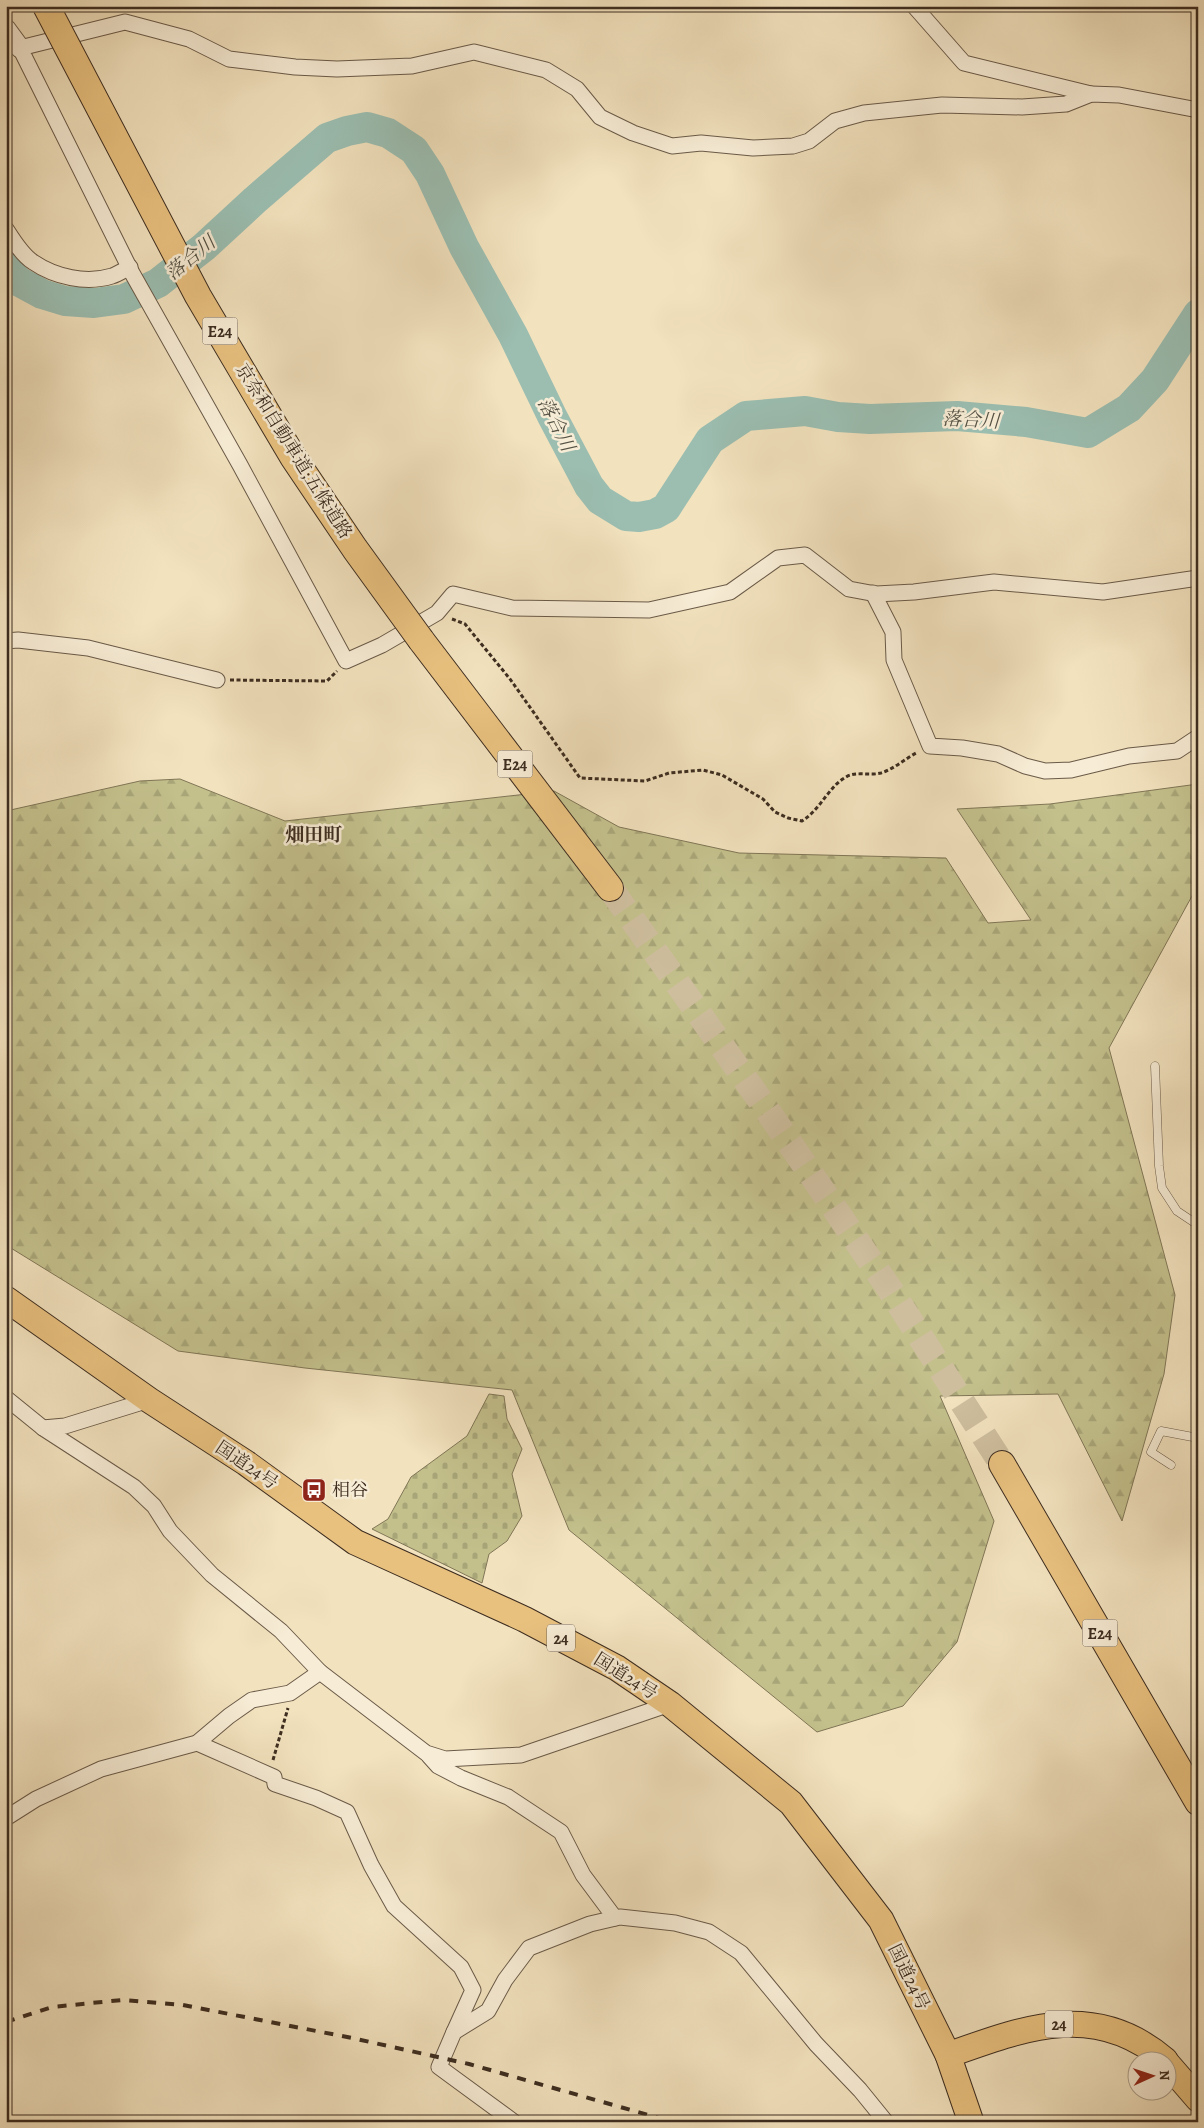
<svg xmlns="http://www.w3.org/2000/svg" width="1204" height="2128" font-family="Alegreya,'Noto Serif JP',serif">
<defs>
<pattern id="forest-firs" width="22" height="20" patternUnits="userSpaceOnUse" patternTransform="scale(1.25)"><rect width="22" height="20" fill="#c3c08c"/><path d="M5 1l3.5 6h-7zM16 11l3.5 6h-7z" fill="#a8a578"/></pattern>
<pattern id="cemetery-stones" width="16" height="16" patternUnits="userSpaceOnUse" patternTransform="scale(1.25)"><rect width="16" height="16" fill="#c3c08c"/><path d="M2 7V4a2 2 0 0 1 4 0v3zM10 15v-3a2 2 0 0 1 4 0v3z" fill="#a8a578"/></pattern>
</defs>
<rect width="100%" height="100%" fill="#f2e2be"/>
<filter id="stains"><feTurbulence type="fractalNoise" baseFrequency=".004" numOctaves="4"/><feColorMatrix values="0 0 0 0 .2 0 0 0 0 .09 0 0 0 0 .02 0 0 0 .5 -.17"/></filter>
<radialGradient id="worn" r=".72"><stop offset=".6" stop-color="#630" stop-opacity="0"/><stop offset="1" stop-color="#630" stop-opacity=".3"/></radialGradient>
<!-- forest -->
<polygon fill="url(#forest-firs)" stroke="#807656" points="180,779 285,821 554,791 619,827 739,853 946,858 988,923 1031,920 957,809 1050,804 1198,784 1198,885 1109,1048 1175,1295 1164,1374 1122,1521 1058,1394 940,1396 994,1521 957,1642 903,1706 817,1732 569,1530 512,1390 305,1368 178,1351 6,1245 6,811 140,781"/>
<!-- cemetery -->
<polygon fill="url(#cemetery-stones)" stroke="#807656" points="489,1394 504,1396 507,1419 522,1449 512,1474 522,1516 507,1541 489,1554 482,1583 372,1529 388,1519 411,1477 467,1436"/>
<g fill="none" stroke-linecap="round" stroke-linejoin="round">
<!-- river -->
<polyline stroke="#9bbeb1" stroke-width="30" points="6,267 18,281 42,294 65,301 94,303 124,299 158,283 204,247 255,200 327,138 347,131 367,127 388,133 414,150 430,174 464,247 513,335 552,416 589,486 600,500 626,516 639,517 655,514 666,508 710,440 746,416 805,411 838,417 870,419 957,416 1026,422 1088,433 1129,408 1155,380 1198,314"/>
<!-- motorway-tunnel -->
<polyline stroke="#cebe9e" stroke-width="26" stroke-dasharray="26 13" stroke-linecap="butt" points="610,888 765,1107 889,1288 1002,1464"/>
<defs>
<g id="service">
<polyline points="1155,1066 1159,1166 1162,1188 1177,1211 1198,1225"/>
<polyline points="1171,1465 1151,1452 1161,1431 1198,1438"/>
</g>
<g id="minor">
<polyline points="914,6 964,63 1091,94"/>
<polyline points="1198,110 1119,95 1091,94 1066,104 1022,107 942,105 864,113 835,121 809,141 793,146 753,148 701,143 672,146 633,133 600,117 577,89 546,70 474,52 412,66 337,69 295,67 229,59 189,39 125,22 20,48 132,273 240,465 346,661 382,645 437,613 453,594 512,608 649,610 730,592 778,558 805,555 849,589 876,594 914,592 994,582 1103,592 1198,578"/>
<path d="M6 229C13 240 22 255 33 262 55 277 86 284 112 276 118 274 124 270 130 267"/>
<polyline points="873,593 893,632 894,660 930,746 962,748 998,754 1025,766 1045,771 1071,770 1129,756 1177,751 1198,737"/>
<polyline points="6,641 18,640 88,648 217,680"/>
<polyline points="6,1398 43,1428 134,1487 154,1506 170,1531 212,1575 281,1631 320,1672"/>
<polyline points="43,1428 65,1426 149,1400"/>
<polyline points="197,1743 274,1777 275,1784 316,1798 347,1812 371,1865 394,1906 461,1967 473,1990 454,2032"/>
<polyline points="429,1756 438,1766 461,1778 508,1797 561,1832 583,1875 615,1918"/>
<polyline points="6,1818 36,1799 101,1769 197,1743 229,1716 252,1700 290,1693 320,1672 426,1753 445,1759 521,1755 670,1704"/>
<polyline points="514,2122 439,2067 454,2032 488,2011 505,1980 529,1948 590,1924 620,1917 675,1923 709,1932 741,1953 816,2044 860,2090 886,2122"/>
</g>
<polyline id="tertiary" points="6,29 20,48"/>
<g id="trunk">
<polyline points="6,1299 149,1400 246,1463 355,1542 524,1619 617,1668 670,1704 791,1803 881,1920 948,2055 971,2122"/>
<path d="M948 2055C1024 2028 1095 2000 1165 2060"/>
<polyline points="1166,2062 1198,2099"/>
</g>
<g id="motorway">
<polyline points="421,640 610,888"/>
<polyline points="1002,1464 1198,1802"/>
</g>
</defs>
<!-- service casing -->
<use href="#service" stroke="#6a5a48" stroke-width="9"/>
<!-- minor casing -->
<use href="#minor" stroke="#6a5a48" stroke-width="17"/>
<!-- tertiary casing -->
<use href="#tertiary" stroke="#6a5a48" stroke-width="21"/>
<!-- trunk casing -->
<use href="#trunk" stroke="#3d2d20" stroke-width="27"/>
<!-- motorway casing -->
<use href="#motorway" stroke="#3d2d20" stroke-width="28"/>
<!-- path -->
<g stroke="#3d2d20" stroke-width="3" stroke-dasharray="4 2.5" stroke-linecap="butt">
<path d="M452 619 465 624 510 679 580 778 645 781 669 773 703 770 722 775 763 799 775 812 788 818 802 821C821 809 829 786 846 777 855 771 870 776 881 773 894 769 906 758 918 752"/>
<polyline points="230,680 327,681 337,671"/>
<polyline points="273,1760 288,1708"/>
</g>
<!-- service -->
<use href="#service" stroke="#f7ecd5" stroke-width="8"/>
<!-- minor -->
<use href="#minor" stroke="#f7ecd5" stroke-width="15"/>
<!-- tertiary -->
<use href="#tertiary" stroke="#f7ecd5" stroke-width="19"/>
<!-- trunk -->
<use href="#trunk" stroke="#e9c17f" stroke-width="25"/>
<!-- motorway -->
<use href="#motorway" stroke="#e9c17f" stroke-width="26"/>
<!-- rail -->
<polyline stroke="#3d2d20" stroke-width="4" stroke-dasharray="9 9" stroke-linecap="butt" points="6,2022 52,2007 122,2000 183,2005 352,2038 469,2064 673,2122"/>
<defs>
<polyline id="motorway-bridge" points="46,6 198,296 293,457 355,549 421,640"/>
</defs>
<!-- motorway-bridge casing -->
<use href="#motorway-bridge" stroke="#3d2d20" stroke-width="28" stroke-linecap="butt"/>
<!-- motorway-bridge -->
<use href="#motorway-bridge" stroke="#e9c17f" stroke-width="26"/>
</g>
<!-- icons -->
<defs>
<symbol id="bus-square" viewBox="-11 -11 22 22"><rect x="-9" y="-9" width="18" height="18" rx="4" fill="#8f2418" stroke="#f7ecd5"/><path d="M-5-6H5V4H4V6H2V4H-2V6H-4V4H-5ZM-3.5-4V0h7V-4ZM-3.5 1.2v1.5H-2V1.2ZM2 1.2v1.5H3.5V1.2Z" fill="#fff"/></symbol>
</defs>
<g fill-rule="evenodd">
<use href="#bus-square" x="300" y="1476" width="28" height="28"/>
</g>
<g text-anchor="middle" stroke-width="5" stroke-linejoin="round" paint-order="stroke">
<!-- shield labels -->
<g fill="#f7ecd5" stroke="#756656" stroke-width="1">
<rect x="202.5" y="317.5" width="35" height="27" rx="4"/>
<rect x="497.5" y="750.5" width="35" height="27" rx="4"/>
<rect x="1082.5" y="1619.5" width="35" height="27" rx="4"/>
<rect x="547" y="1624.5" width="28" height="27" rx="4"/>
<rect x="1045" y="2010.5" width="28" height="27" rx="4"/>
</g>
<g font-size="16" font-weight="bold" fill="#3d2d20">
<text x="220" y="337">E24</text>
<text x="515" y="770">E24</text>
<text x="1100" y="1639">E24</text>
<text x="561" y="1644">24</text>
<text x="1059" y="2030">24</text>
</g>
<!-- street labels -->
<g font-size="18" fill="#3d2d20" stroke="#f7ecd5">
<text transform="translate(294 451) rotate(58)" y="6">京奈和自動車道;五條道路</text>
<text transform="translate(247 1465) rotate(34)" y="6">国道24号</text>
<text transform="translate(626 1676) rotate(32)" y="6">国道24号</text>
<text transform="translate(909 1977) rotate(64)" y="6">国道24号</text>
</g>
<!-- poi labels -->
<g font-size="18" fill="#3d2d20" stroke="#f7ecd5" text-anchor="start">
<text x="332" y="1496">相谷</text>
</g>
<!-- water labels -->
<g font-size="19" font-style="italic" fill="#545144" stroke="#f7ecd5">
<text transform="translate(190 257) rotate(-39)" y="7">落合川</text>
<text transform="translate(971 419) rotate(3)" y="7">落合川</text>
<text transform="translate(557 424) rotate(63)" y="7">落合川</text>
</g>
<!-- neighbourhood labels -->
<g font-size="19" font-weight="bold" fill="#3d2d20" stroke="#f7ecd5">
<text x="314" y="841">畑田町</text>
</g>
</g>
<!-- margin -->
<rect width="1204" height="2128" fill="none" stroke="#f2e2be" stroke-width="25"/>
<rect x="8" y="8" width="1189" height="2113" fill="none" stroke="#3d2d20" stroke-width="2.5"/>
<rect x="12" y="12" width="1179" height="2103" fill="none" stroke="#3d2d20"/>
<!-- north arrow -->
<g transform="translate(1152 2076) rotate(87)"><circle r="24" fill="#f7ecd5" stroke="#ada08d"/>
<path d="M0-4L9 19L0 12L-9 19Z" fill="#8f2418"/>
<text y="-8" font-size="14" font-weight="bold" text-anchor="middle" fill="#3d2d20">N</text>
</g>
<rect width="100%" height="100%" filter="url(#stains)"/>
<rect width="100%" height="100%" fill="url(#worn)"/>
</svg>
